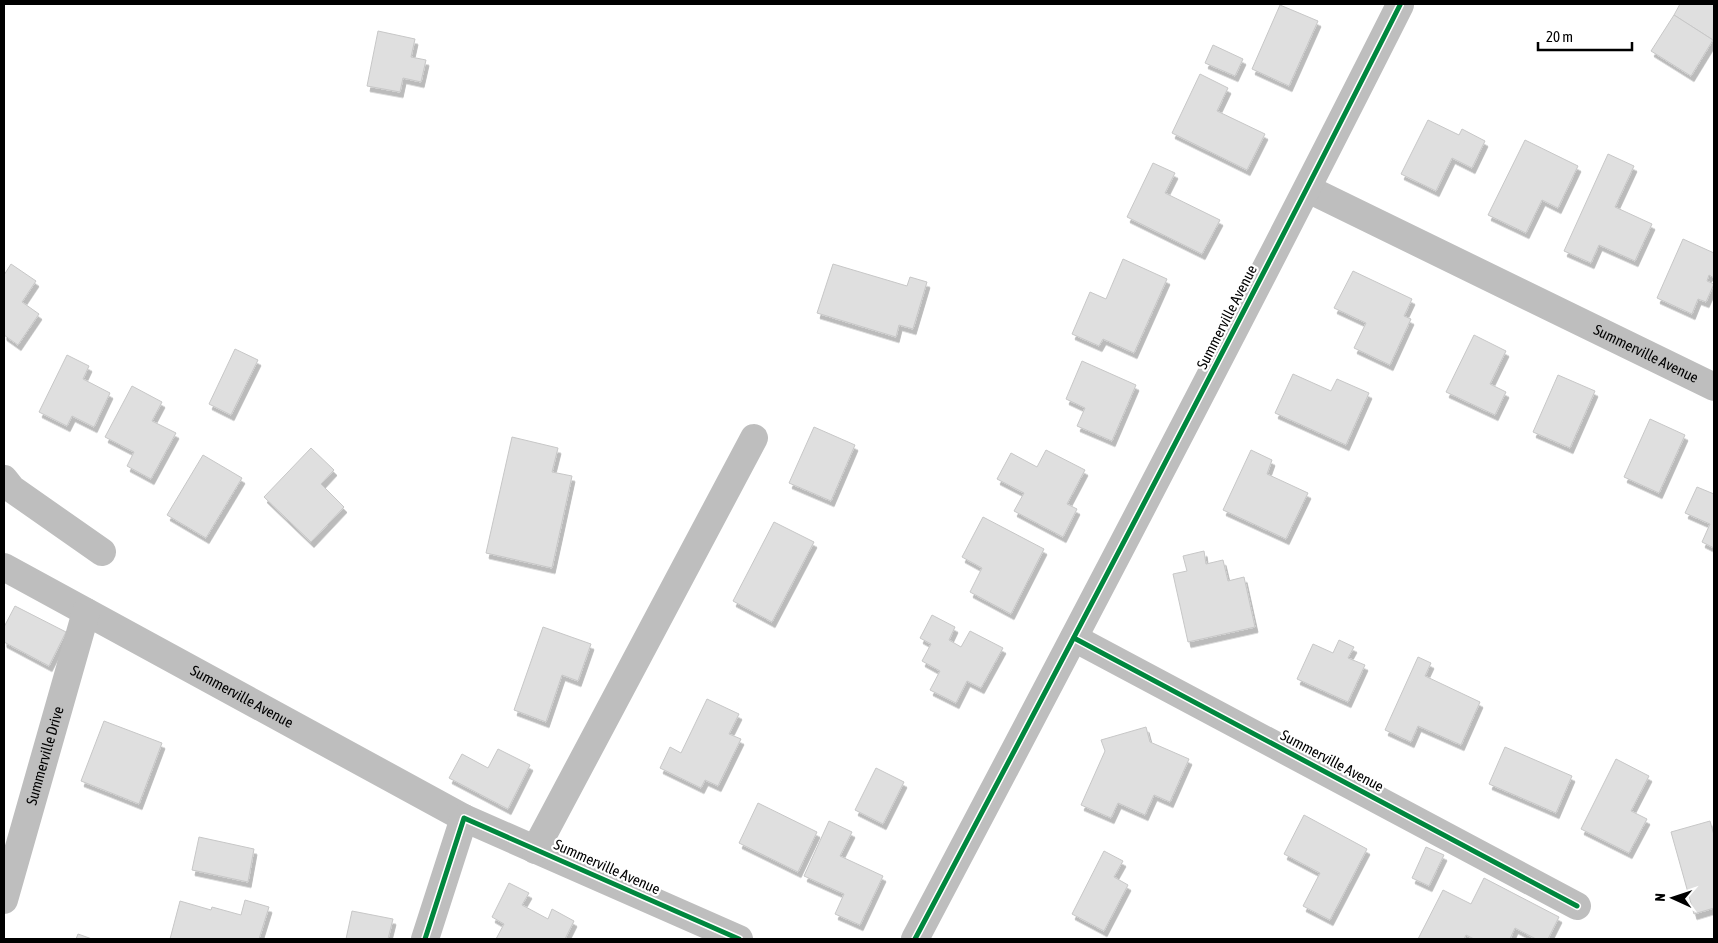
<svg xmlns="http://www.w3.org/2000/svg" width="1718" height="943" font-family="'Asap Condensed',sans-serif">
<defs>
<filter id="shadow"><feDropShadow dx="3" dy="5.5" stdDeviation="0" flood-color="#0004"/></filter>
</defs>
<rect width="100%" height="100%" fill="#fff"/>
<!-- building -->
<g fill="#dfdfdf" stroke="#c7c7c7" filter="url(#shadow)">
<polygon points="1680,4 1714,4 1713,40 1674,15"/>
<polygon points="1280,5 1318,21 1289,86 1252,69"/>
<polygon points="1674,15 1713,40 1691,76 1651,51"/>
<polygon points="378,31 415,39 411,57 426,60 421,82 403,78 400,92 367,86"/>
<polygon points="1213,45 1243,59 1235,76 1205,63"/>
<polygon points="1200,74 1228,88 1217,111 1265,134 1247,170 1172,133"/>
<polygon points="1428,120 1459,135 1462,129 1485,141 1472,168 1452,158 1436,191 1401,174"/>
<polygon points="1525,140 1578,166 1558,208 1542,200 1526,233 1488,215"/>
<polygon points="1608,154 1634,166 1615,207 1652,224 1635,261 1599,245 1591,263 1564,251"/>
<polygon points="1153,163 1175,173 1165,193 1220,220 1202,254 1127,217"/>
<polygon points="1683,239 1714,253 1714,278 1709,275 1707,281 1714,284 1706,302 1698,299 1692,314 1657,298"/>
<polygon points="1123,259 1167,279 1134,353 1103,339 1099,346 1072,334 1090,292 1106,299"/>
<polygon points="11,264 36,281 22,302 39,314 18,345 4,335 4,275"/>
<polygon points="833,264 907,286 910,277 927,282 913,329 899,325 896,337 817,313"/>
<polygon points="1353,271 1412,299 1404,316 1411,319 1390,365 1354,348 1366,323 1334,308"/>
<polygon points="1474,335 1506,351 1490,384 1506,392 1495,415 1446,392"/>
<polygon points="235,349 258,360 231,415 209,404"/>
<polygon points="67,355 89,366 83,379 110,393 94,427 72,416 67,426 39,412"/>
<polygon points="1082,361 1136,385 1112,441 1077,426 1085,408 1066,399"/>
<polygon points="1293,374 1331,391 1337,379 1369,393 1346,445 1275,413"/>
<polygon points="1558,375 1595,391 1570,448 1533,432"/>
<polygon points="132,386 162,402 152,421 176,433 151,479 127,466 134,452 105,437"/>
<polygon points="1650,419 1685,435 1659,493 1624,477"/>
<polygon points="814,427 855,445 831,501 789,483"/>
<polygon points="512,437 558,448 552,472 572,476 552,568 486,553"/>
<polygon points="311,448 334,470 321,484 344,507 311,542 264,497"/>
<polygon points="1046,450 1085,470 1067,504 1077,509 1063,537 1014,511 1024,493 997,479 1011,453 1037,467"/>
<polygon points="1251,450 1272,460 1267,474 1308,493 1286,539 1223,510"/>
<polygon points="203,455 242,478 206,538 167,515"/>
<polygon points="1697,487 1714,494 1714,548 1702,542 1710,524 1685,513"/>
<polygon points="983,517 1044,549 1011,614 970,592 982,568 962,557"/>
<polygon points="774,522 814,542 772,622 733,601"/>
<polygon points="1204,551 1206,564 1223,560 1228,581 1244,577 1255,627 1188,642 1173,574 1187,571 1183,556"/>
<polygon points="15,606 66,632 49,666 4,642 4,627"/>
<polygon points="932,615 955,627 949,640 961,647 970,631 1003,648 981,688 967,681 956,703 930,690 940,671 922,661 931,644 920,638"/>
<polygon points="543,627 591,644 578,681 562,675 546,722 514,710"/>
<polygon points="1339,640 1354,647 1348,658 1365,665 1348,702 1297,679 1313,644 1333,653"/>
<polygon points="1418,657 1431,663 1425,676 1480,702 1461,745 1418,726 1411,742 1385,730"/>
<polygon points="707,699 739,714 729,734 741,739 718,786 705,780 701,788 660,768 670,747 681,753"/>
<polygon points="104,721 162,743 139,804 81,781"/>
<polygon points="1146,727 1150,742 1189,759 1170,802 1154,795 1145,815 1118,803 1111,818 1081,805 1105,751 1101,740"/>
<polygon points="1505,747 1572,776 1556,813 1489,784"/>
<polygon points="498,749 530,765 508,809 449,778 462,754 488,768"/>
<polygon points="1616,759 1649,776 1631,811 1647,819 1629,853 1581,829"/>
<polygon points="876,768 904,782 883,824 855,810"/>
<polygon points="758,803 817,832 798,872 739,843"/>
<polygon points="1304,815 1367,849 1330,920 1303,906 1320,873 1284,854"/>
<polygon points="829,821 852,832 840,856 883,876 860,925 835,914 844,894 804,876"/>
<polygon points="1710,821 1714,835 1714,908 1694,914 1671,832"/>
<polygon points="199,837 254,849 248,882 192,870"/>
<polygon points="1426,847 1444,855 1429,886 1412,878"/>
<polygon points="1104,851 1123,861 1114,877 1128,885 1104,931 1072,914"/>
<polygon points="1484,878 1559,917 1548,939 1536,939 1515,928 1510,939 1474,939 1466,935 1464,939 1418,939 1443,890 1471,904"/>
<polygon points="509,883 529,893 522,905 548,919 552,909 574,921 565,939 496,939 504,924 492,917"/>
<polygon points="245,900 269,907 259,939 170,939 180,901 211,910 212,907 241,915"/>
<polygon points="352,911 393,919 388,939 346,939"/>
<polygon points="78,934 92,939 76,939"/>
</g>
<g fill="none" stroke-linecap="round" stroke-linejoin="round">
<!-- minor -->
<g stroke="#bebebe" stroke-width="28">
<path id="s1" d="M1308 189 1714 387"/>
<polyline points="4,479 12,489 102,552"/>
<path id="s2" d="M4 567 464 818 739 939"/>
<polyline points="1074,638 1577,906"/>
<polyline points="535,850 754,438"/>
<path id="s3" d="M4 900 86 612"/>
<polyline points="425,939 464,818"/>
<path d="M915 939C1079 629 1242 319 1400 5"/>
</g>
<defs>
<g id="cycleway">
<polyline points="1074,638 1577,906"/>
<polyline points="425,939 464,818 739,939"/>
<path d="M915 939C1079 629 1242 319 1400 5"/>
</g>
</defs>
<!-- cycleway casing -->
<use href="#cycleway" stroke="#fff" stroke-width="8"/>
<!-- cycleway -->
<use href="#cycleway" stroke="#00873e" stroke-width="5"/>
</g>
<g text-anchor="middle" stroke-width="4.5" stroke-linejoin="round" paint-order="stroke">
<!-- street labels -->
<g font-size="15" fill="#000" stroke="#fff">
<text transform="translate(1227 317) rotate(-63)" y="5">Summerville Avenue</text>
<text dy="5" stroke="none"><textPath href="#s1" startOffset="376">Summerville Avenue</textPath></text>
<text dy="5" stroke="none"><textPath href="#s2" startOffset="271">Summerville Avenue</textPath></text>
<text dy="5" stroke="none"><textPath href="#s3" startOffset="150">Summerville Drive</textPath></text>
<text transform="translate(1332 761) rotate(28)" y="5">Summerville Avenue</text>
<text transform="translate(607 867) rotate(24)" y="5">Summerville Avenue</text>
</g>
</g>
<!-- border -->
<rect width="1718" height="943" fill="none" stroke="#000000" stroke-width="10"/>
<!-- north arrow -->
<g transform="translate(1673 898) rotate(273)" stroke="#ffffff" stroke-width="4" paint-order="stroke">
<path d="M0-4L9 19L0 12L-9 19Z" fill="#000000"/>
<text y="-8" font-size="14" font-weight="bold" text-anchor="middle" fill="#000000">N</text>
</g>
<!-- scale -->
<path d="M1538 42v8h94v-8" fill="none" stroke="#000000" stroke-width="2.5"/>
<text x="1546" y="42" font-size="15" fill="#000000" stroke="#ffffff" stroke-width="4" paint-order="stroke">20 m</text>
</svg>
